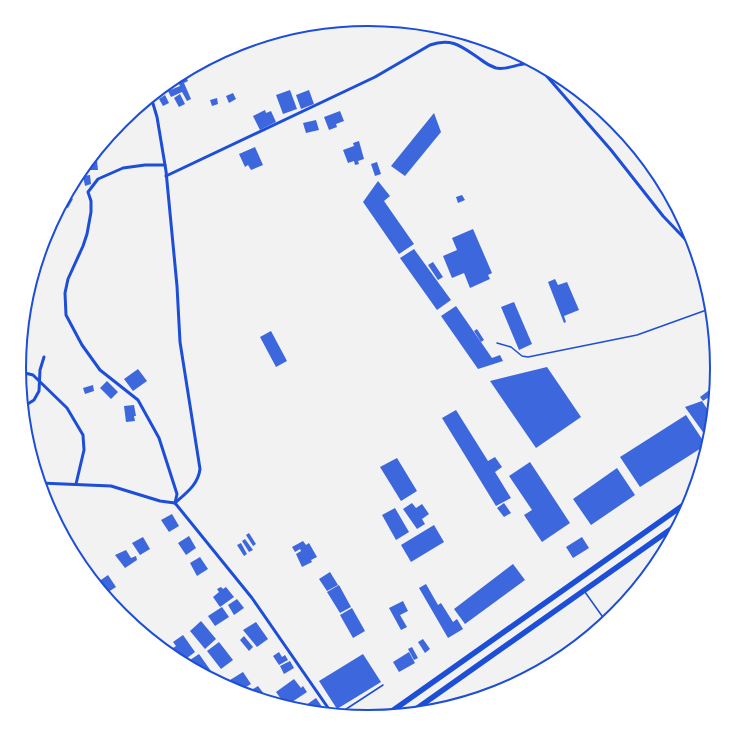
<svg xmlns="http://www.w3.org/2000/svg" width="737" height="737" font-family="Poppins,sans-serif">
<rect width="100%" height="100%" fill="#f2f2f2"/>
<!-- building -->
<g fill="#3d67dc">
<polygon points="184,73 188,81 184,83 191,99 187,101 182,92 171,97 168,91 180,86 178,82 181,80 179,75"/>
<polygon points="174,78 177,84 165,90 163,87"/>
<polygon points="290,90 297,109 283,114 276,95"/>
<polygon points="309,90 314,104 301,109 296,95"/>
<polygon points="233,93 236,99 229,103 226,96"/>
<polygon points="180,94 185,104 179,107 174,98"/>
<polygon points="165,95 169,103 163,106 159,99"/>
<polygon points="217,98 218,104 212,106 210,100"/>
<polygon points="265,110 266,113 271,111 276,122 260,130 253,116"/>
<polygon points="340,111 344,121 336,124 337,127 329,130 324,117"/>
<polygon points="434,113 441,132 405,176 391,166"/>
<polygon points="316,120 319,130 306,133 303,123"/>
<polygon points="359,141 364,159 358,161 359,164 355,165 354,161 348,163 343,150 354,146 353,143"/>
<polygon points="255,147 263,165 251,170 248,165 245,167 239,154"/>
<polygon points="89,161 97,161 98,170 90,170"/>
<polygon points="377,162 381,174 375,176 371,164"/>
<polygon points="90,175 91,184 85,186 83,176"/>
<polygon points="378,181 390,196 384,201 414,244 399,254 363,202"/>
<polygon points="462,195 465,200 458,203 456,197"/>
<polygon points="69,196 73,199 68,208 64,206"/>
<polygon points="473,229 492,273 488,275 490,279 470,288 464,273 452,278 443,256 457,250 452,238"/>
<polygon points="414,249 451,300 437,310 400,258"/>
<polygon points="433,262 443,277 438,280 428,265"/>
<polygon points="555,279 558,285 567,282 579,310 564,316 566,322 564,323 548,282"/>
<polygon points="514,302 532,344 519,350 501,307"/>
<polygon points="456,306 492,358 500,355 503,361 478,369 441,316"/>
<polygon points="477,329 484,340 481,342 474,331"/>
<polygon points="271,331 287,361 276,367 260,337"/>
<polygon points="547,367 581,417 536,448 490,381"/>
<polygon points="138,369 147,381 133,391 124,379"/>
<polygon points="107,381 118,392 111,399 100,388"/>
<polygon points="93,385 94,391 85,394 83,388"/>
<polygon points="716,385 716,392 703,401 700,397"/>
<polygon points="702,401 713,418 710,442 685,407"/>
<polygon points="134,405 136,416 134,416 135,421 126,422 124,406"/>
<polygon points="456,410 488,461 495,457 502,467 495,472 511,498 496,506 442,418"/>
<polygon points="686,415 706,445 640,487 620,457"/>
<polygon points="397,458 417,491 401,501 380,467"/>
<polygon points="530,462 570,523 542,542 524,515 532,510 509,476"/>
<polygon points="617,468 635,495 591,525 573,499"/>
<polygon points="412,503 416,508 422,504 429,514 422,519 425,524 417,529 403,509"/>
<polygon points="504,503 511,513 504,517 497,508"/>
<polygon points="395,508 409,532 396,540 382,515"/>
<polygon points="172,514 179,526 169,532 161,520"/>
<polygon points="434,525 444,542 411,562 401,545"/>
<polygon points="249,533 256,544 253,546 246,535"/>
<polygon points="189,536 196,548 186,555 178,543"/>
<polygon points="143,537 150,549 140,555 132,543"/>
<polygon points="582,537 589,548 573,558 566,547"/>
<polygon points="245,539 253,550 249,552 242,541"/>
<polygon points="303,541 306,545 309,543 317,557 311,560 312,562 302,567 296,554 301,551 300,549 295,552 292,547"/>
<polygon points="241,543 247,554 244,556 237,545"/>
<polygon points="126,550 131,558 136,556 137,560 125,568 115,555"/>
<polygon points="200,557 208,569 197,576 190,563"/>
<polygon points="513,564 525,580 465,624 454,609"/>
<polygon points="330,572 338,585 327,591 319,579"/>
<polygon points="108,575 116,587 105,594 98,582"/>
<polygon points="426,584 438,605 441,603 453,622 457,619 463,629 448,638 419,588"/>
<polygon points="339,585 351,607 340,613 327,592"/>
<polygon points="221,587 223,589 226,587 234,597 220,607 213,597 219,592 217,589"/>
<polygon points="237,599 244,608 234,615 228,605"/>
<polygon points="403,601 408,611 400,615 407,627 401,630 389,608"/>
<polygon points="222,607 229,617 215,626 208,616"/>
<polygon points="352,608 365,631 353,638 340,615"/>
<polygon points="201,621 216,639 205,649 190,631"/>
<polygon points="256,622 268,639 257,647 243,630"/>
<polygon points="183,635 195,652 183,661 173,648 176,646 173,642"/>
<polygon points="244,636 253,647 249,651 240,640"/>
<polygon points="423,639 430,649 425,653 418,642"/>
<polygon points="219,642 233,660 221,669 207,651"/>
<polygon points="412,647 418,658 414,660 408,649"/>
<polygon points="279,652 282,657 285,655 288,660 279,665 273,656"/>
<polygon points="409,652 415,663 399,672 393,662"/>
<polygon points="199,654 211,671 208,673 211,677 210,678 192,668 187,662"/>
<polygon points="363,654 381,682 337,709 319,681"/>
<polygon points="290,661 294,668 284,674 280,666"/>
<polygon points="243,672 251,684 238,692 222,685"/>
<polygon points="294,679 301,688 303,686 307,692 286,706 276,692"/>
<polygon points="258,686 270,702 261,699 253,689"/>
<polygon points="316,698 327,714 311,712 306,705"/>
<polygon points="303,703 309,712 294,709"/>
</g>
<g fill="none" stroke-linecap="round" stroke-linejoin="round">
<!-- path -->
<polyline stroke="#1d4ed8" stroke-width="1.5" points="497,343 511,347 522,356 528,357 637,335 712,308"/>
<!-- service -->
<g stroke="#1d4ed8" stroke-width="1.5">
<polyline points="585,592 607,623"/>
<polyline points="566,656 568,654"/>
<polyline points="337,715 383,685"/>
</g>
<!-- minor -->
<g stroke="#1d4ed8" stroke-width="3">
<polyline points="165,165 145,165 123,168 98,179 88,192 91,201 91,212 87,234 83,246 68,279 65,293 66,315 82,345 100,370 138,400 159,438 177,494 175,503"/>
<path d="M166 176 375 77 430 45C452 37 462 47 480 59 485 63 490 66 496 68 511 71 522 59 538 66L611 150 663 216 685 239 694 244"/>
<polyline points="20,376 25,373 33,375 67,408 83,435 84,450 76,484"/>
<polyline points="23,407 34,400 39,391 40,370 44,357"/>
<path d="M40 483 111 486 160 501 175 503C186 493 198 485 200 469L180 342 177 286 166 171 157 117 151 97"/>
<polyline points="175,503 252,598 333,715"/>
</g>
<!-- trunk -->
<g stroke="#1d4ed8" stroke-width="5.5">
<polyline points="409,714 681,522"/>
<polyline points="385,716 692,499"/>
</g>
</g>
<!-- crop -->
<path d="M0 0H737V737H0ZM26 368a342 342 0 1 1 684 0a342 342 0 1 1-684 0Z" fill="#fff" fill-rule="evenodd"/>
<path fill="none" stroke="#1d4ed8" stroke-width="2" d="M26 368a342 342 0 1 1 684 0a342 342 0 1 1-684 0Z"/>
</svg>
